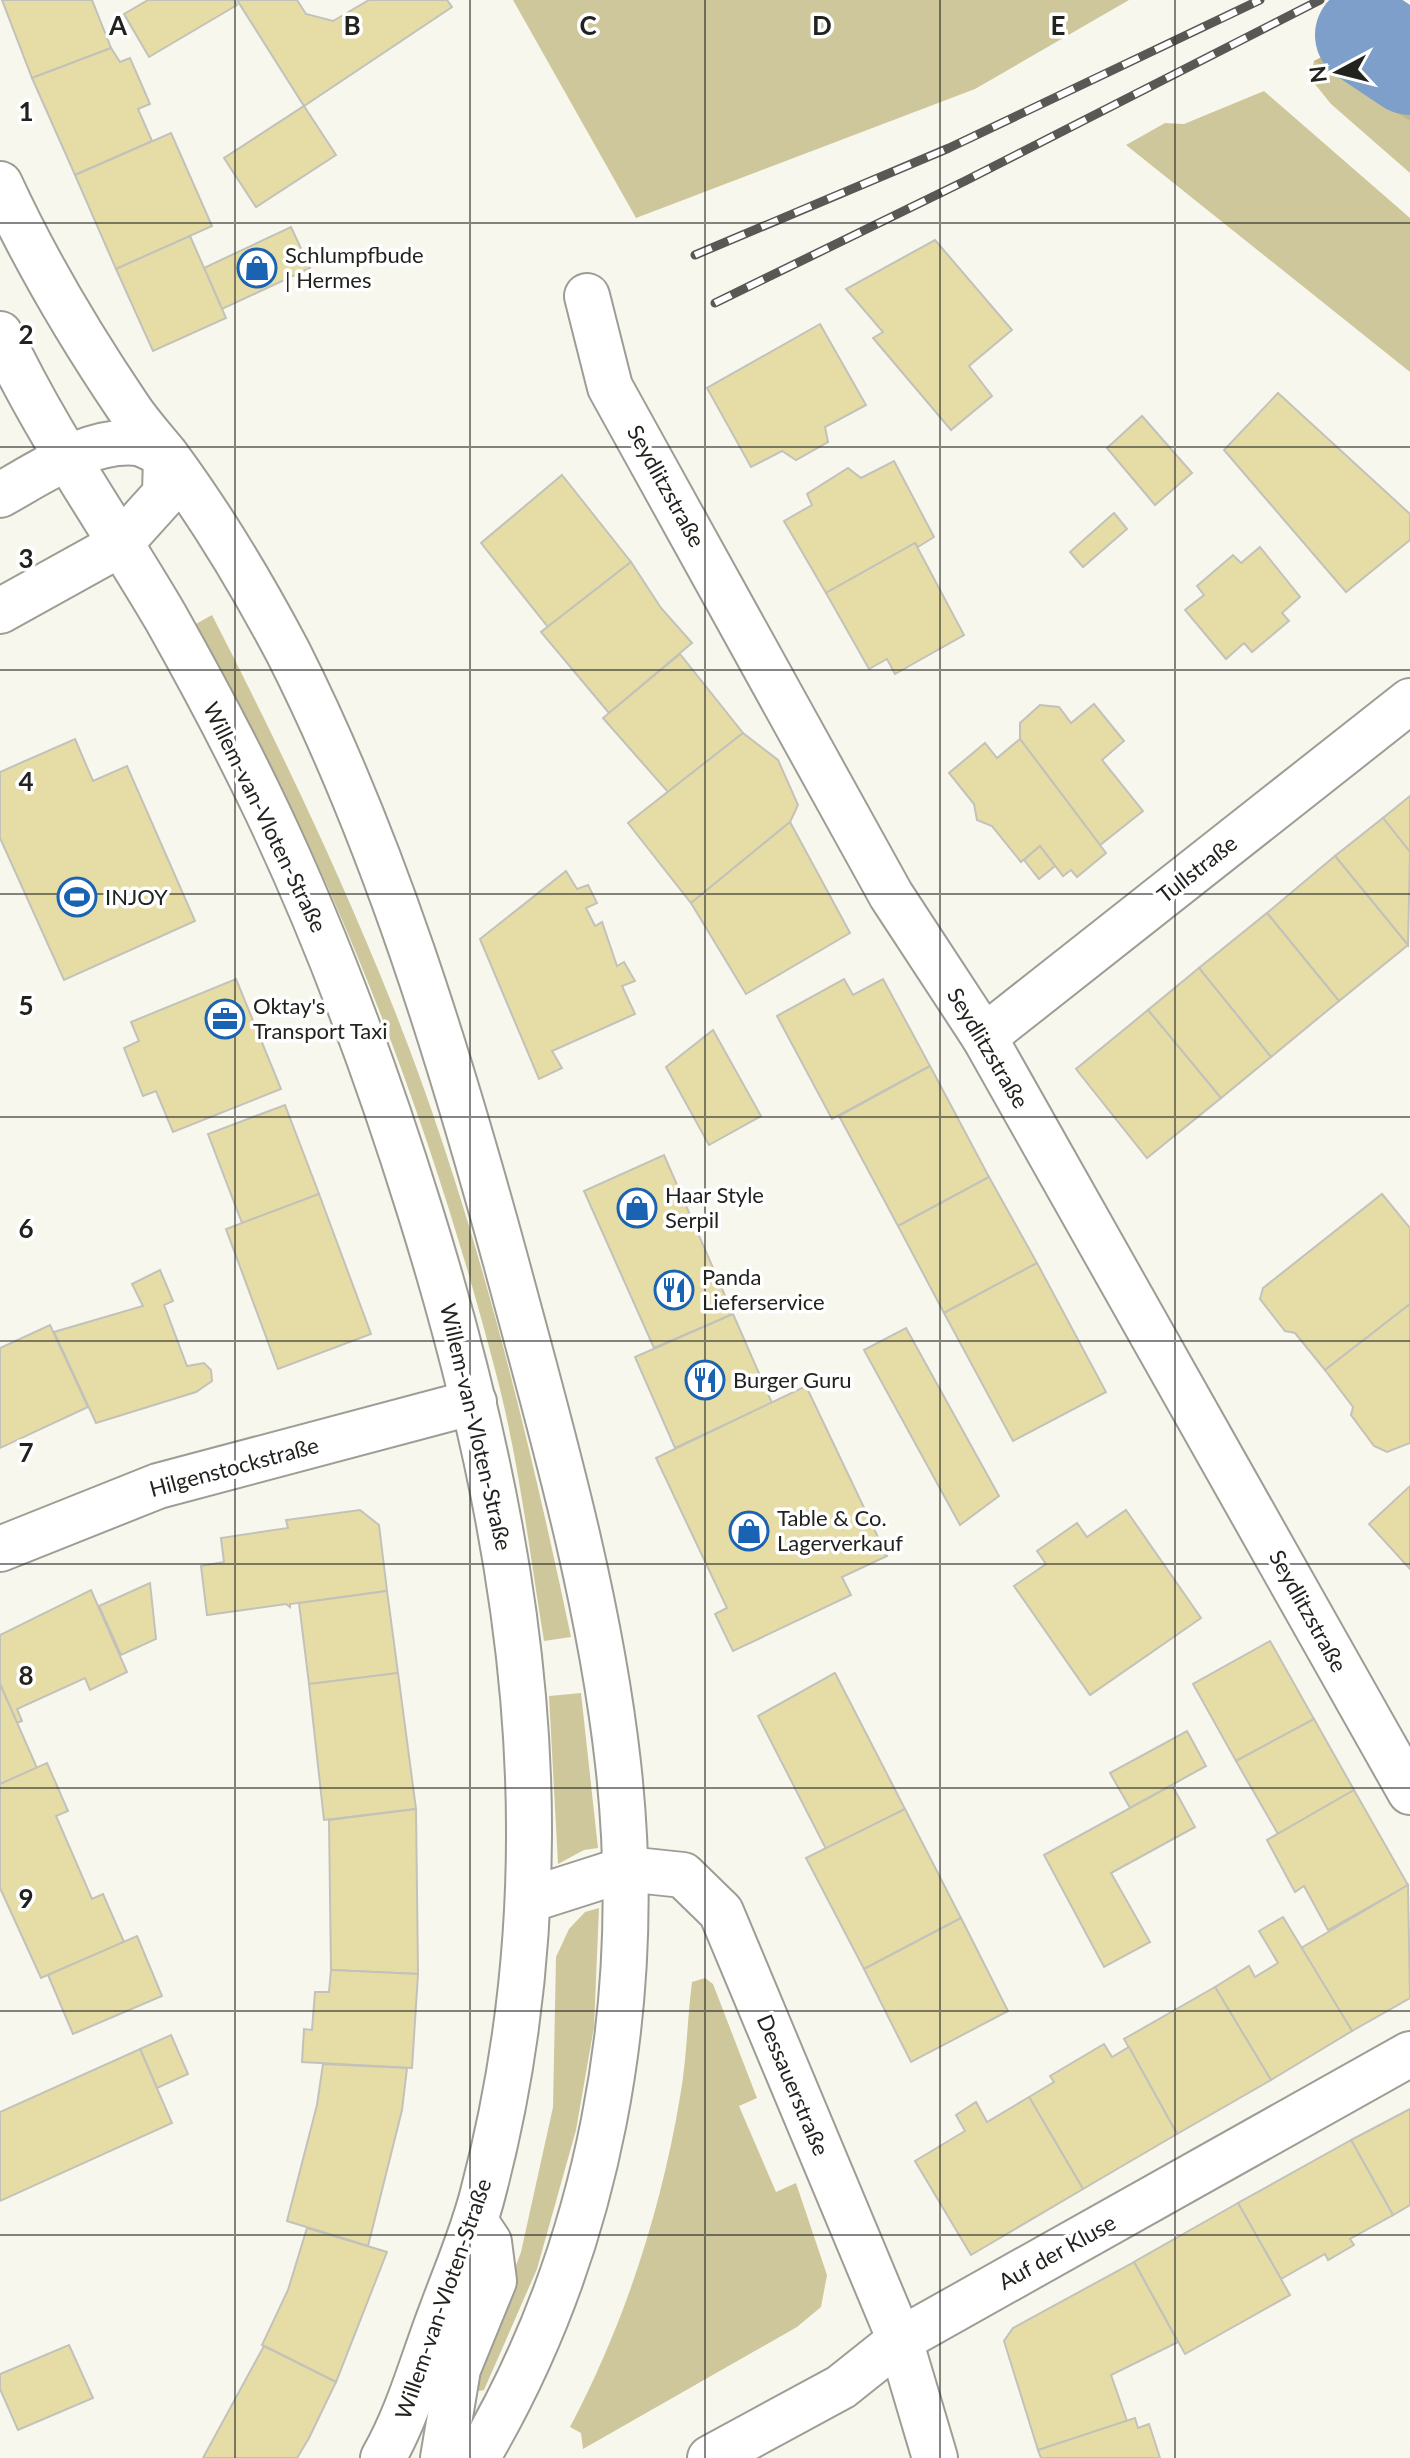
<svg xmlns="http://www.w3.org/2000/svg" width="1410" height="2458" font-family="Lato,sans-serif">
<rect width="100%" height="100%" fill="#f8f7ee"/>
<!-- green -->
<g fill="#cec79c">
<polygon points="513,0 1129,0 975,89 636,218"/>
<polygon points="1410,13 1410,173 1331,104 1310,78 1314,61"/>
<polygon points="1264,91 1410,218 1410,372 1126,145 1165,123 1184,124"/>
<path d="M212 615C277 742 339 871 392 1004 473 1207 526 1423 571 1637L544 1641C530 1556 520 1469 499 1385 431 1120 332 861 194 625Z"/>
<polygon points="581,1693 598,1848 584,1850 558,1864 549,1696"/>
<polygon points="599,1908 594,2027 576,2130 537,2269 484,2390 479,2391 475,2387 475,2378 521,2252 553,2107 556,1957 569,1929 585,1912"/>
<path d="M705 1978 713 1984 757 2098 739 2106 776 2192 796 2183 827 2275 821 2307 797 2327 583 2449 581 2433 570 2427C624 2325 661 2211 680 2097 687 2059 687 2020 692 1982Z"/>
</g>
<!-- forest -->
<polygon fill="#c1b982" points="1410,13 1410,121 1314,61"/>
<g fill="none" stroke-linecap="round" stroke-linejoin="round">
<!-- river -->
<polyline stroke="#7e9fc9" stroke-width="100" points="1365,35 1410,65"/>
</g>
<!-- building -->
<g fill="#e6dda6" stroke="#c3c2ba" stroke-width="2">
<polygon points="2,0 92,0 111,48 32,78"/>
<polygon points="148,0 234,0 237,5 149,57 124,14"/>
<polygon points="237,0 297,0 306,14 333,21 369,0 447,0 452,7 304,106"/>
<polygon points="111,48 120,62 130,58 150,104 138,109 152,141 75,175 32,78"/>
<polygon points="304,106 336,155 256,207 224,158"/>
<polygon points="171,133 212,226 116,269 75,175"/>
<polygon points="291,227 310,268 222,309 204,268"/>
<polygon points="190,236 226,318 153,351 116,269"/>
<polygon points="935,240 1012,330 969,366 992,396 951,430 873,338 883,332 846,289"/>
<polygon points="820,324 866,405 825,427 828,442 796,460 782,451 751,467 707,388"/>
<polygon points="1278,393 1410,514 1410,540 1346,592 1224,450"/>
<polygon points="1142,416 1192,473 1155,505 1107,448"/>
<polygon points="894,461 934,537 918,547 915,543 826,593 784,521 812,505 807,494 848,468 861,478"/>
<polygon points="562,475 631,562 548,627 481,543"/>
<polygon points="1114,513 1127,529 1083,567 1070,552"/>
<polygon points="915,543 964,635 895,674 887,659 869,669 826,593"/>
<polygon points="1260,547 1300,597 1282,613 1289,621 1252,652 1244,643 1226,659 1185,610 1204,595 1197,586 1233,555 1241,563"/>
<polygon points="631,562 661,608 692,643 609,713 541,632"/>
<polygon points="680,654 743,733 668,792 603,718"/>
<polygon points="1094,704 1124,741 1102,760 1143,811 1100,845 1020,739 1020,723 1040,705 1059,707 1071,723"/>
<polygon points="743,733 778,760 798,805 790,822 691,903 628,823"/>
<polygon points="75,739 93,781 127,766 195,921 64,980 0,838 0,772"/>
<polygon points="1020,739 1106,853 1077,877 1071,870 1063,876 1040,846 1021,862 992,826 977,820 974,804 949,773 985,743 997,758"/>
<polygon points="1410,796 1410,852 1383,818"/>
<polygon points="1383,818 1410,852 1408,945 1335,856"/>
<polygon points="790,822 850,933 746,994 691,903"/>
<polygon points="1040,846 1055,866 1039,879 1024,860"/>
<polygon points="1335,856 1408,945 1339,1001 1267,913"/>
<polygon points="566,871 577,889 588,885 597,903 586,908 595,926 602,922 617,966 624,962 635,981 622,986 635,1014 552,1051 562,1068 539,1079 480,939"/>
<polygon points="1267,913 1339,1001 1271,1057 1199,968"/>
<polygon points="1199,968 1271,1057 1221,1098 1148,1010"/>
<polygon points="236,979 281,1089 173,1132 156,1091 143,1096 124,1048 139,1041 131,1022"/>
<polygon points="844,979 853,995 883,979 930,1066 832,1119 777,1016"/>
<polygon points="1148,1010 1221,1098 1147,1158 1076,1069"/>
<polygon points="713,1030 761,1116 709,1145 666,1067"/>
<polygon points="930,1066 989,1177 898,1226 839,1116"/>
<polygon points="285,1105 319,1194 242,1223 208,1134"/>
<polygon points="664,1155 733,1314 654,1348 584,1191"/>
<polygon points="989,1177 1037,1263 944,1313 898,1226"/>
<polygon points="319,1194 371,1334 278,1369 226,1229"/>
<polygon points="1382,1194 1410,1228 1410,1304 1325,1370 1295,1333 1285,1331 1260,1299 1263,1288"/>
<polygon points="1037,1263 1106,1392 1013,1441 944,1313"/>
<polygon points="160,1270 173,1301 164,1305 187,1366 204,1363 211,1370 212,1381 196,1392 96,1423 54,1332 143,1306 132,1284"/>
<polygon points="1410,1304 1410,1443 1387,1452 1374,1446 1351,1415 1353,1407 1325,1370"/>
<polygon points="733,1314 772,1403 675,1448 635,1357"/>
<polygon points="50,1325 88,1407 0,1448 0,1348"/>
<polygon points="906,1328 999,1496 960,1525 864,1350"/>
<polygon points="806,1386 887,1556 842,1577 851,1595 733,1651 715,1614 727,1608 656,1458"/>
<polygon points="1410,1486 1410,1569 1369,1524"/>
<polygon points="360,1510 379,1525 387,1591 290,1604 290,1607 286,1604 207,1615 201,1566 224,1562 221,1538 288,1528 286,1520"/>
<polygon points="1126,1510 1201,1618 1090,1695 1014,1586 1046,1564 1037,1551 1077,1523 1087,1537"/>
<polygon points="150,1583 156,1639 121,1655 99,1606"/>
<polygon points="91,1590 127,1672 90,1690 85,1678 17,1709 22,1721 17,1723 0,1684 0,1635"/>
<polygon points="387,1591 398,1673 309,1684 299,1603"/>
<polygon points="1270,1641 1314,1719 1236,1761 1193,1684"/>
<polygon points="398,1673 416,1809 324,1820 309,1684"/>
<polygon points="835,1673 905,1809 826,1849 758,1716"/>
<polygon points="0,1684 37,1768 0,1784"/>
<polygon points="1314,1719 1354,1790 1278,1834 1236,1761"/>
<polygon points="1187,1731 1206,1766 1130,1808 1110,1773"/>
<polygon points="47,1763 68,1811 56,1816 92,1899 103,1894 124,1942 41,1978 0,1888 0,1784"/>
<polygon points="1172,1785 1195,1827 1111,1873 1150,1942 1104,1967 1044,1855"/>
<polygon points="1354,1790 1408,1885 1328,1930 1304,1886 1295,1892 1267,1840"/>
<polygon points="416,1809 418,1974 331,1970 329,1820"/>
<polygon points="905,1809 961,1918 864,1969 806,1858"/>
<polygon points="1408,1885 1410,1998 1352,2031 1301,1948"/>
<polygon points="1283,1917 1352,2031 1271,2080 1215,1987 1249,1966 1255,1977 1278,1963 1259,1931"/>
<polygon points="961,1918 1008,2011 911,2062 864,1969"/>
<polygon points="137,1936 162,1996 73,2034 48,1975"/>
<polygon points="331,1970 418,1974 412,2068 302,2062 304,2029 312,2030 315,1992 329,1992"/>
<polygon points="1215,1987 1271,2080 1177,2134 1124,2039"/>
<polygon points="171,2035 188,2074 157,2088 140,2049"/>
<polygon points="1104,2044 1112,2057 1129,2047 1177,2134 1083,2189 1029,2097 1054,2082 1050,2076"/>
<polygon points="140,2049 172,2123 0,2201 0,2112"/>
<polygon points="323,2064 407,2068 402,2110 368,2246 287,2221 317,2105"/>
<polygon points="1029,2097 1083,2189 971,2255 915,2161 965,2131 956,2115 976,2102 987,2122"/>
<polygon points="1410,2109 1410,2205 1393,2215 1351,2140"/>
<polygon points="1351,2140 1393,2215 1350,2239 1354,2245 1328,2260 1325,2254 1281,2279 1238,2203"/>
<polygon points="1238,2203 1290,2295 1185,2354 1134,2262"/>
<polygon points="307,2228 387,2252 336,2382 262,2345 288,2290"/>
<polygon points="1134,2262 1178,2342 1111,2375 1127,2421 1038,2450 1004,2341 1013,2328"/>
<polygon points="69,2345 93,2398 18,2430 0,2389 0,2374"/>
<polygon points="264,2346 336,2382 309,2438 297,2458 203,2458"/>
<polygon points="1135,2418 1138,2428 1149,2424 1160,2458 1041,2458 1038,2450"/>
</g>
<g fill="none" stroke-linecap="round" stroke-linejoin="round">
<defs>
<g id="street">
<polyline points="587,296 610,387 891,895 984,1037 1410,1792"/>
<polyline points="984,1037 1410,701"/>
<polyline points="0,1549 158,1486 474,1402"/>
<polyline points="529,1900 626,1869 683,1875 721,1912 900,2340 935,2458"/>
<polyline points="710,2458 841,2387 900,2340 1410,2054"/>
</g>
<g id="secondary">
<path d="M0 184C36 262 80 336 128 407 139 424 153 439 166 455 212 517 252 584 288 652 384 842 450 1057 506 1262 550 1426 599 1594 618 1763 645 2002 600 2250 477 2458"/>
<path d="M0 334C46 433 111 524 166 618 201 680 235 744 266 809 328 939 377 1073 420 1211 522 1537 572 1856 483 2193 473 2233 456 2272 442 2310 423 2359 409 2413 383 2458"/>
<path d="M0 495C40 473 89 438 138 443 147 445 158 452 166 456"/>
<polyline points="0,611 119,545 165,494 166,456"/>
<polyline points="443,2458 458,2369 494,2281 489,2242 475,2221"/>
</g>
</defs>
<!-- street casing -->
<use href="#street" stroke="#9e9d95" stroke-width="48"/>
<!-- secondary casing -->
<use href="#secondary" stroke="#9e9d95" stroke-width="48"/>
<!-- street -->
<use href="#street" stroke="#fff" stroke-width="44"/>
<!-- secondary -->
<use href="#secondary" stroke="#fff" stroke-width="44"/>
<defs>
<g id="rail">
<polyline points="695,255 949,148 1260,0"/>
<polyline points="715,303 965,181 1320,0"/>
</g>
</defs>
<!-- rail casing -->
<use href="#rail" stroke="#595854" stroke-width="9"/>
<!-- rail -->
<use href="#rail" stroke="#fff" stroke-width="6" stroke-dasharray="18" stroke-linecap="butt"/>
</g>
<!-- grid -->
<path fill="none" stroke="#22221f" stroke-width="2" stroke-opacity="0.55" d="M235 0V2458M470 0V2458M705 0V2458M940 0V2458M1175 0V2458M0 223H1410M0 447H1410M0 670H1410M0 894H1410M0 1117H1410M0 1341H1410M0 1564H1410M0 1788H1410M0 2011H1410M0 2235H1410"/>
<!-- icons -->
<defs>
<symbol id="shop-ring" viewBox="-11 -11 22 22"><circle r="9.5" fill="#fff" stroke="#1a62b2" stroke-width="1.5"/><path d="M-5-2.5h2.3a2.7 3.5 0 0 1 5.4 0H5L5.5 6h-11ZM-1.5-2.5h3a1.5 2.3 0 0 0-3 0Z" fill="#1a62b2"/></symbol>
<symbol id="stadium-ring" viewBox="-11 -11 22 22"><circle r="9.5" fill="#fff" stroke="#1a62b2" stroke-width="1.5"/><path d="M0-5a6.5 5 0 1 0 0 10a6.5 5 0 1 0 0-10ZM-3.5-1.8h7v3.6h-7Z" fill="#1a62b2"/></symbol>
<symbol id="office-ring" viewBox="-11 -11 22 22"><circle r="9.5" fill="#fff" stroke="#1a62b2" stroke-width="1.5"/><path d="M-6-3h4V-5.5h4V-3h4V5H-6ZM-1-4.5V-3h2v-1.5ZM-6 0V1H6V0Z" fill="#1a62b2"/></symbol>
<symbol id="restaurant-ring" viewBox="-11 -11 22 22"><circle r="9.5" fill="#fff" stroke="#1a62b2" stroke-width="1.5"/><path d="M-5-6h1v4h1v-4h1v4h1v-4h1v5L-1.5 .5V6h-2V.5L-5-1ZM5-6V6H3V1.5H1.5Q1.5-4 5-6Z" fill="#1a62b2"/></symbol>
</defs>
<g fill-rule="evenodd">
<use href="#shop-ring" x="235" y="246" width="44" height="44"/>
<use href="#stadium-ring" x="55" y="875" width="44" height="44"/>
<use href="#office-ring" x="203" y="997" width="44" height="44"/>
<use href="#shop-ring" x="615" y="1186" width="44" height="44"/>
<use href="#restaurant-ring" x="652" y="1268" width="44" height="44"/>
<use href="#restaurant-ring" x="683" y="1358" width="44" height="44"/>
<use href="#shop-ring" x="727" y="1509" width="44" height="44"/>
</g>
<g text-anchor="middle" stroke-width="7" stroke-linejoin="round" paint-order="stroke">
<!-- poi labels -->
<g font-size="22" fill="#22221f" stroke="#fff" text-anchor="start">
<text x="285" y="263">Schlumpfbude<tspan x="285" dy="25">| Hermes</tspan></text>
<text x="105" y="905">INJOY</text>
<text x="253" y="1014">Oktay's<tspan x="253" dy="25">Transport Taxi</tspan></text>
<text x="665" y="1203">Haar Style<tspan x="665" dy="25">Serpil</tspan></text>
<text x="702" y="1285">Panda<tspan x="702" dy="25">Lieferservice</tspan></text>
<text x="733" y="1388">Burger Guru</text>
<text x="777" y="1526">Table &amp; Co.<tspan x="777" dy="25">Lagerverkauf</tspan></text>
</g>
<!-- street labels -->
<g font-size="22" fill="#22221f" stroke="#fff">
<text transform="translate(666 486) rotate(61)" y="8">Seydlitzstraße</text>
<text transform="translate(265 817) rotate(64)" y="8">Willem-van-Vloten-Straße</text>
<text transform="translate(1197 869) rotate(-38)" y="8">Tullstraße</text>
<text transform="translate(988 1048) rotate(59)" y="8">Seydlitzstraße</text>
<text transform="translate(476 1427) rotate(77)" y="8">Willem-van-Vloten-Straße</text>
<text transform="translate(234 1467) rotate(-15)" y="8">Hilgenstockstraße</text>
<text transform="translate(1308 1611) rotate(61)" y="8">Seydlitzstraße</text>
<text transform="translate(793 2085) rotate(67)" y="8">Dessauerstraße</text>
<text transform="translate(1057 2252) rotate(-29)" y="8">Auf der Kluse</text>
<text transform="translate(443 2299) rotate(-71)" y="8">Willem-van-Vloten-Straße</text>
</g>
</g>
<g font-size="26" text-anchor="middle" font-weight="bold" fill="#22221f" stroke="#fff" stroke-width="7" stroke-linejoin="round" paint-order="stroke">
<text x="118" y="35">A</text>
<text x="352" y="35">B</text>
<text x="588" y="35">C</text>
<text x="822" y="35">D</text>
<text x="1058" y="35">E</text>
<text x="26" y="121">1</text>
<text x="26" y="344">2</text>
<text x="26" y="568">3</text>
<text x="26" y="791">4</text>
<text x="26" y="1015">5</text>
<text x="26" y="1238">6</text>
<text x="26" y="1462">7</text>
<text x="26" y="1685">8</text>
<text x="26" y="1908">9</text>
</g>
<!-- north arrow -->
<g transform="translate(1338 72) rotate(263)" stroke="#ffffff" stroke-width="6" paint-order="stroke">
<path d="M0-6L14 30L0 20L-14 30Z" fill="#22221f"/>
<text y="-12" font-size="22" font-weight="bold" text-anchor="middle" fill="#22221f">N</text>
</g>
</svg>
